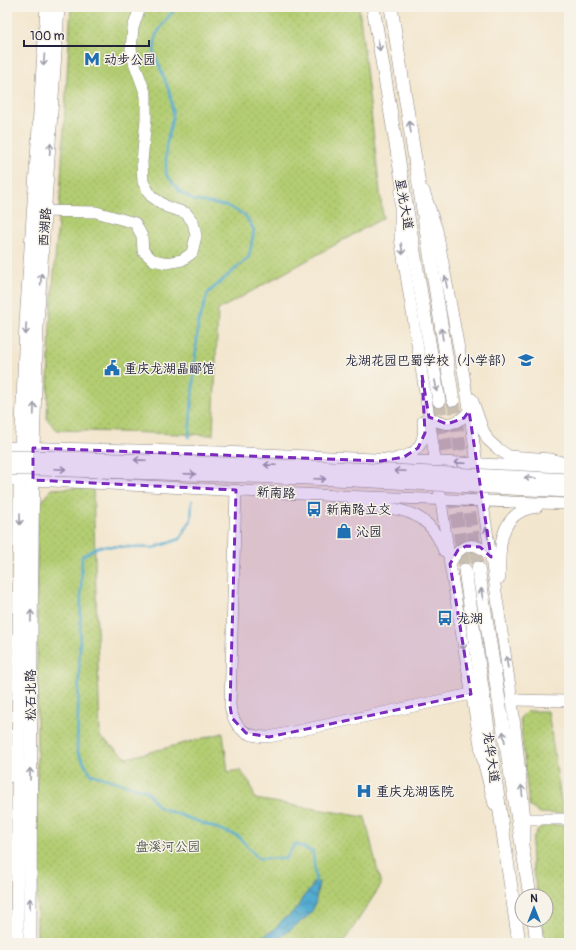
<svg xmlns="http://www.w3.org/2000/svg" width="576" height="950" font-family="Pangolin,'LXGW WenKai TC',sans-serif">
<defs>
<pattern id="grass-dots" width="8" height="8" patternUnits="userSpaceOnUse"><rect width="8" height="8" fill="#b3cd72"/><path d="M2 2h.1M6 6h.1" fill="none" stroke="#9ab064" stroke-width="1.8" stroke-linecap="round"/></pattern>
<pattern id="water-waves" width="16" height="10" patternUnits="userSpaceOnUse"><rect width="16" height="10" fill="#53abd0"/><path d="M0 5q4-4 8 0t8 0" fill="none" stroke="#448baa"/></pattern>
</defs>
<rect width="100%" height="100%" fill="#f7f3e8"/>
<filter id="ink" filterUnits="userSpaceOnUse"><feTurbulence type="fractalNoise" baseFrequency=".025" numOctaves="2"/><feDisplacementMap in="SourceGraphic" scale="8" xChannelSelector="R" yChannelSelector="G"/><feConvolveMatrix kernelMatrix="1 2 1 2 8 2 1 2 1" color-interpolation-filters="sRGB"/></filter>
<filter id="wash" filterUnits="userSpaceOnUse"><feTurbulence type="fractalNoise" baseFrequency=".012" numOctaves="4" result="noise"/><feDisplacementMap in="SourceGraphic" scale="16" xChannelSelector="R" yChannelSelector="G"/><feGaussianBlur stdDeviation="0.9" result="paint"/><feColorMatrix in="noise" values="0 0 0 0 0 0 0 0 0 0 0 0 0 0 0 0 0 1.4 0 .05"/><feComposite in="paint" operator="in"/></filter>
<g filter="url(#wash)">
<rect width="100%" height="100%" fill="#f3e6ce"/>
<!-- grass -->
<g fill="url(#grass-dots)" stroke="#6a7856">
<polygon points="71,7 359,7 383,218 218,310 213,435 57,430 47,419 50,325 60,196"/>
<polygon points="93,487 100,737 127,758 223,733 228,772 240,770 250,783 255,799 365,817 381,885 343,943 37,943 37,508 51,489"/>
<polygon points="527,711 548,711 563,814 539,813 529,806 520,718"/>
<path d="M546 825H564L569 862V943H545L541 920H546V896H538C535 881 526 846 536 833 538 829 542 827 546 825Z"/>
</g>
<!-- water -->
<polygon fill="url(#water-waves)" stroke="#3a6686" points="319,882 315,905 312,911 307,917 273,943 251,943 275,929 284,918 289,916 298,906 303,897 312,887 312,883"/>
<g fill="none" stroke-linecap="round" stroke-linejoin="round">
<!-- stream -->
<g stroke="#53abd0" stroke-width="2.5">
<polyline points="177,7 168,17 156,35 154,52 170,93 173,115 166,147 166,174 179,191 193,200 227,206 245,215 254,230 249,257 208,293 198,324 189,437"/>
<polyline points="192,501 191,520 180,539 153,548 100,546 82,556 77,751 91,774 147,791 158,807 238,836 258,858 285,859 295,844 313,852 316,885"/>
</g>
</g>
</g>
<g filter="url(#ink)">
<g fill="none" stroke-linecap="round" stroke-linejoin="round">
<!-- major-tunnel -->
<g stroke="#c9bfb1" stroke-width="13" stroke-dasharray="13 6" stroke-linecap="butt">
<polyline points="453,400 478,568"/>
<polyline points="439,401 465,570"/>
</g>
<defs>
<g id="minor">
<polyline points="424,191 437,230 464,376 512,700 525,819 525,839"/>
<polyline points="400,193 400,238 429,417 450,564 482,757 494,804"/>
<polyline points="37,211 96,212 135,223 142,236 143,251 153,260 167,263 182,260 192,253 196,236 193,222 186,213 167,207 151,196 143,182 142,162 146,119 146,95 134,62 131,49 133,28 140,7"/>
<polyline points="472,399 483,430 488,440 498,449 509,456 551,459 568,464"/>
<path d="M429 417C444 427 458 426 469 411"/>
<polyline points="7,447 223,452 569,468"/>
<path d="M397 458C418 455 426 442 423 421"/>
<polyline points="7,480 33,480 339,496 569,504"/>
<path d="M236 490 230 706C234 729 246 737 269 737L471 694"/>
<path d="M353 500C360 502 367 505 374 507 383 508 391 508 400 510 424 516 435 528 444 551"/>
<path d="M450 564C460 543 475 539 491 557"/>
<path d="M500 578C500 556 497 523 522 511 526 509 532 508 537 507"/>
<polyline points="7,642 26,642"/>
<polyline points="512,700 569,701"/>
<polyline points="525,819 569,819"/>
</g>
<g id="major">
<polyline points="373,7 439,401"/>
<polyline points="391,7 453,400"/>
<polyline points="478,568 530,896"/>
<polyline points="465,570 519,943"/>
<polyline points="7,777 10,774 18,763"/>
<polyline points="534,920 537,943"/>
<polyline points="17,943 20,480 26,323 47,7"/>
<polyline points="30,943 31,642 33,448 37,324 58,7"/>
</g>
</defs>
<!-- minor casing -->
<use href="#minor" stroke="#8a8484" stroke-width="12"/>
<!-- major casing -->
<use href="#major" stroke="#8a8484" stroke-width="14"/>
<!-- minor -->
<use href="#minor" stroke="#fff" stroke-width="11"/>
<!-- major -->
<use href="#major" stroke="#fff" stroke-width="13"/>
<defs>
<g id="major-bridge">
<polyline points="7,457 40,457 335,468 569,480"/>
<polyline points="7,469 39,469 334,479 569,491"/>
</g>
</defs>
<!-- major-bridge casing -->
<use href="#major-bridge" stroke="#8a8484" stroke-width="14" stroke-linecap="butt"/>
<!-- major-bridge -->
<use href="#major-bridge" stroke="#fff" stroke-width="13"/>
</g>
<!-- one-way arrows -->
<defs><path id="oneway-shaft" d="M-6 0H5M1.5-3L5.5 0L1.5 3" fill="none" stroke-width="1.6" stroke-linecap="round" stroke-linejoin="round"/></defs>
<g stroke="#9c9ca7">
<use href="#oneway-shaft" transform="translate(379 45) rotate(81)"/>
<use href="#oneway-shaft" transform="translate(44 60) rotate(94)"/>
<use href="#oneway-shaft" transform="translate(410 127) rotate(-99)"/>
<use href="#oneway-shaft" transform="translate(50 149) rotate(-86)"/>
<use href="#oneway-shaft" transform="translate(402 249) rotate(81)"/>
<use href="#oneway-shaft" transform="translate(41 279) rotate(-86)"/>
<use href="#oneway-shaft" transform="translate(446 282) rotate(-101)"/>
<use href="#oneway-shaft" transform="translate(26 329) rotate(92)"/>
<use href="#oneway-shaft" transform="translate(442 334) rotate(-99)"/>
<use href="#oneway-shaft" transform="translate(436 386) rotate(80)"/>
<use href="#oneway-shaft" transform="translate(34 409) rotate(-88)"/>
<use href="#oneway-shaft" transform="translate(140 460) rotate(-178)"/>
<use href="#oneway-shaft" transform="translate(460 463) rotate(-178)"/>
<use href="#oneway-shaft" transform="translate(270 465) rotate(-178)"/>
<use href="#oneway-shaft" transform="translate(60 469) rotate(2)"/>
<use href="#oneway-shaft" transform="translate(400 471) rotate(-177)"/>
<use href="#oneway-shaft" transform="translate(190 474) rotate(2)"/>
<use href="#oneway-shaft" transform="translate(530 478) rotate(-177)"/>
<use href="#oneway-shaft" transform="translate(320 479) rotate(2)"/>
<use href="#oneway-shaft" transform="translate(20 519) rotate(91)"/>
<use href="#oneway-shaft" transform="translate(487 533) rotate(-100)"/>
<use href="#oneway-shaft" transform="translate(482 594) rotate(-99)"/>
<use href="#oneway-shaft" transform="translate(31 616) rotate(-89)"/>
<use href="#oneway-shaft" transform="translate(463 644) rotate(81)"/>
<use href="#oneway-shaft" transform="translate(507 662) rotate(-98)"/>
<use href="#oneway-shaft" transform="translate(504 737) rotate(-99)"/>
<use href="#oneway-shaft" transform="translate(30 774) rotate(-90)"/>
<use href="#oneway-shaft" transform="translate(522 791) rotate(-96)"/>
<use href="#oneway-shaft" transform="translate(30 904) rotate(-90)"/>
</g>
</g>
<!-- marked area -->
<path fill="#7b2cbf" fill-opacity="0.2" stroke="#7b2cbf" stroke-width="3" stroke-dasharray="8 5" stroke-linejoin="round" d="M422 375 429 417 447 424 464 418 469 411 491 557 480 547 466 546 458 550 450 564 471 694 269 737 246 733 232 718 230 706 236 490 33 480V448L381 461 404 457 418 448 425 433Z"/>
<!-- icons -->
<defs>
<symbol id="metro-bare" viewBox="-9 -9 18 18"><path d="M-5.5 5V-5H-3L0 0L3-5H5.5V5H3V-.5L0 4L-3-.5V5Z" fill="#1f6fb2" stroke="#f7f3e8" stroke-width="2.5" paint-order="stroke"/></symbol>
<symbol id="school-bare" viewBox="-9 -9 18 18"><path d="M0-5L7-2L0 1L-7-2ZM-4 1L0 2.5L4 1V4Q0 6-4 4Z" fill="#1f6fb2" stroke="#f7f3e8" stroke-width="2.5" paint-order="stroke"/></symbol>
<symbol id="civic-bare" viewBox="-9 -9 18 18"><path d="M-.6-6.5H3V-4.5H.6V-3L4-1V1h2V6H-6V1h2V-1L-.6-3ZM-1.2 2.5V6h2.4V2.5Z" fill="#1f6fb2" stroke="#f7f3e8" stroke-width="2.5" paint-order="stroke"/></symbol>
<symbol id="bus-bare" viewBox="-9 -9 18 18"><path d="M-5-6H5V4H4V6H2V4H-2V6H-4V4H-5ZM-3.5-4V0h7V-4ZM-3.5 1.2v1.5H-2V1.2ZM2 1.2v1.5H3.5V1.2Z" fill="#1f6fb2" stroke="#f7f3e8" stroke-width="2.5" paint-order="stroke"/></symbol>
<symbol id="shop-bare" viewBox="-9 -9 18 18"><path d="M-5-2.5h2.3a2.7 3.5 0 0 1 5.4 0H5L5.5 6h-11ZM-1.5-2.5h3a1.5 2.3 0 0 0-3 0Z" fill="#1f6fb2" stroke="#f7f3e8" stroke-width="2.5" paint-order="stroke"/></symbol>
<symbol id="hospital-bare" viewBox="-9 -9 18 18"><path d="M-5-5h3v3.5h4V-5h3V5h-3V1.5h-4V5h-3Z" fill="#1f6fb2" stroke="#f7f3e8" stroke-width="2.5" paint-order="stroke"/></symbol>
</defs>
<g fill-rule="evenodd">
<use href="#metro-bare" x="81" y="48" width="22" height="22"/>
<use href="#school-bare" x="515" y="349" width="22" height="22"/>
<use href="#civic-bare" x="101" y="357" width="22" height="22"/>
<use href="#bus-bare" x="303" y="498" width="22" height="22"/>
<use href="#shop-bare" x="333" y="520" width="22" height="22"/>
<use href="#bus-bare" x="434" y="607" width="22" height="22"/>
<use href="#hospital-bare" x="353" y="780" width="22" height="22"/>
</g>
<g text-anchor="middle" stroke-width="3" stroke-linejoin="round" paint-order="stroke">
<!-- poi labels -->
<g font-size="13" fill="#22223b" stroke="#f7f3e8" text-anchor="start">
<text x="104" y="64">动步公园</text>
<text x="514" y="365" text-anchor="end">龙湖花园巴蜀学校（小学部）</text>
<text x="124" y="373">重庆龙湖晶郦馆</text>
<text x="326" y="514">新南路立交</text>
<text x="356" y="536">沁园</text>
<text x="457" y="623">龙湖</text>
<text x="376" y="796">重庆龙湖医院</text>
</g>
<!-- street labels -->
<g font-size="13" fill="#22223b" stroke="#f7f3e8">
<text transform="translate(405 204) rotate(80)" y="5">星光大道</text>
<text transform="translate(44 227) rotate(-86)" y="5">西湖路</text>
<text transform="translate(276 492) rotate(3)" y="5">新南路</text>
<text transform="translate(30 695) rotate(-90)" y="5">松石北路</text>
<text transform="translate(492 757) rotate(82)" y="5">龙华大道</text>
</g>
<!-- park labels -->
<g font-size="13" fill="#4e554c" stroke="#f7f3e8">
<text x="168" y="851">盘溪河公园</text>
</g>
</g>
<!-- margin -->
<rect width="576" height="950" fill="none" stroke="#f7f3e8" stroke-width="24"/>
<!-- north arrow -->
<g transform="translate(534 908)"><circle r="19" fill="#f7f3e8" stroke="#a29fa3"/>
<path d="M0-3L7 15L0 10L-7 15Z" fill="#1f6fb2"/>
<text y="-6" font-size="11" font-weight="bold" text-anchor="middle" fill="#22223b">N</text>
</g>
<!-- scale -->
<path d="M24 40v6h125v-6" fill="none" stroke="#22223b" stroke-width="2"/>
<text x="30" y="40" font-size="12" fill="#22223b" stroke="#f7f3e8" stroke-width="3" paint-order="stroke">100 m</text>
</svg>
